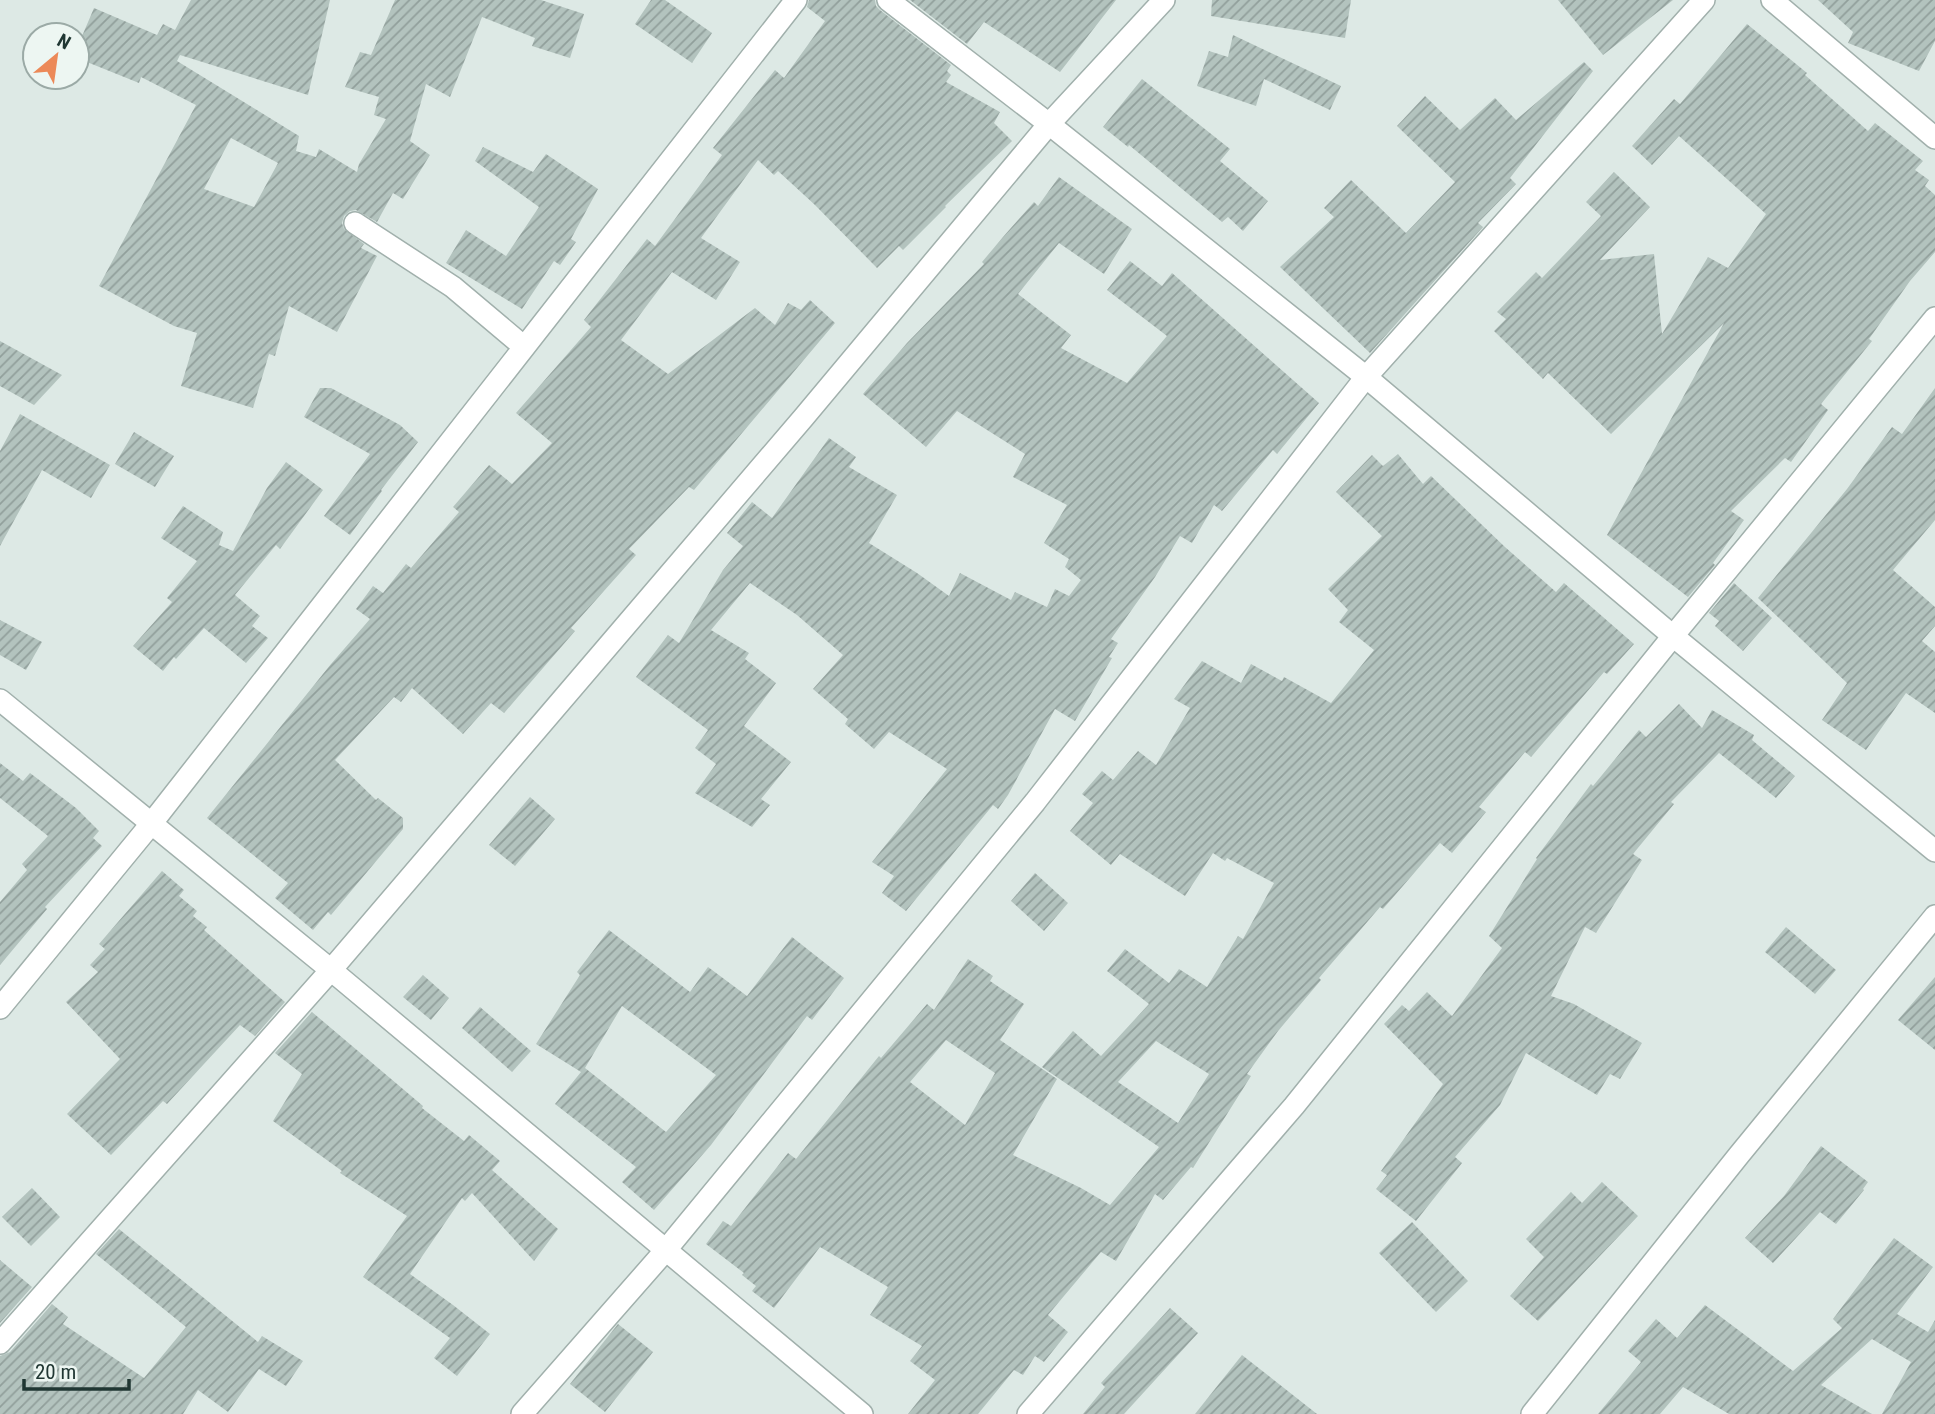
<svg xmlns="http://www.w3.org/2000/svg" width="1935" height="1414" font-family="'Roboto Condensed',sans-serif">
<defs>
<pattern id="building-hatch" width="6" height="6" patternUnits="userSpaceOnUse" patternTransform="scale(1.75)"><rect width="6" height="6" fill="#b3c3be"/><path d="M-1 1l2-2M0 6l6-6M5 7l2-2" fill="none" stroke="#919f9b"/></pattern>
</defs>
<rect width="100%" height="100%" fill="#dde9e5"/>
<!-- building -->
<g fill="url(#building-hatch)" fill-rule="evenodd">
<path d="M191 0H330L308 95 180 55 177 61 299 136 296 151 316 157 319 149 357 172 359 164 386 119 374 115 379 97 345 87 360 52 371 55 395 0H541L584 14 570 58 532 46 535 38 482 17 450 97 426 84 410 141 430 155 403 199 393 193 377 222 356 210 350 211 344 216 342 223 344 229 364 244 361 248 377 256 337 332 289 306 275 356 269 354 253 408 181 386 197 333 174 326 99 286 196 105 141 77 139 83 77 58V48L94 8 157 35 163 24 175 30ZM231 138 278 163 254 207 204 189Z"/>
<polygon points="651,0 665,0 712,33 692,63 635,24"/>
<polygon points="809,0 875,0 876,6 880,10 951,65 947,71 951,75 946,82 1000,112 994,123 1012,141 945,206 946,207 903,250 899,246 877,268 815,205 778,171 774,175 758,160 701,238 740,262 716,300 672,272 621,340 668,374 755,308 775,325 788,303 801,310 810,300 835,323 694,490 689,487 629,549 636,555 571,628 575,631 504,713 491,703 463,734 412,688 401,702 394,697 335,760 376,800 378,798 403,818 403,829 331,915 328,912 313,930 275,898 288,883 207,818 331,664 370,619 356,609 373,586 383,593 406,564 411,568 459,512 453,507 489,465 512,484 552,443 516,413 591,327 584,320 647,239 655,246 722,155 713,148 775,70 784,78 825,21 807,7"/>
<polygon points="910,0 1116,0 1060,72 984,22 967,44"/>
<polygon points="1212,0 1351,0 1345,38 1211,16"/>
<polygon points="1558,0 1673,0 1603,55"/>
<polygon points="1818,0 1935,0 1935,41 1919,71 1848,43 1853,32"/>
<polygon points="1747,24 1807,73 1805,75 1868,131 1875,123 1923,161 1915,170 1929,180 1925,186 1935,195 1935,252 1910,281 1869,339 1872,341 1821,404 1828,410 1791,462 1785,458 1731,511 1744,520 1713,563 1715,565 1688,597 1607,535 1724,323 1611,434 1548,373 1543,379 1494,331 1506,319 1497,312 1536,272 1542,278 1601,216 1586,202 1614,172 1650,207 1600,260 1654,254 1662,334 1708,257 1728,268 1766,214 1679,136 1652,165 1632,146 1674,99 1680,104"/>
<polygon points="1233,35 1341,86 1330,110 1264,79 1256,106 1197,86 1209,51 1228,57"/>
<polygon points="1584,62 1593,71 1510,178 1516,184 1478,223 1483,227 1370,353 1280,267 1334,217 1324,208 1351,180 1406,233 1455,182 1397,126 1425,96 1460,130 1495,98 1516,120"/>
<polygon points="1142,79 1230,149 1220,161 1268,201 1243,231 1228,217 1222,222 1129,145 1128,147 1103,127"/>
<polygon points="483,147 533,172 546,154 598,189 571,239 576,242 560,265 554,261 522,309 446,263 466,230 506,256 539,207 475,161"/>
<polygon points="1059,177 1132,229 1104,274 1059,243 1018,294 1071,335 1061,348 1127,383 1167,336 1107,290 1130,261 1162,286 1172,273 1319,403 1277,454 1273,450 1222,511 1214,505 1192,543 1180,536 1155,577 1111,639 1118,643 1109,657 1112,658 1075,721 1055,709 1008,795 998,809 993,805 906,911 882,893 894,876 872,862 947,769 889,732 874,749 845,724 848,719 813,689 843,655 797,615 750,583 711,630 749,653 745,659 776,683 744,726 791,762 761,799 770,805 752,827 695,793 716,764 695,748 708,730 636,677 668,635 679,643 723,570 743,546 727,533 752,502 772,518 829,438 856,457 849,467 897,495 869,543 917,573 949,596 960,573 1011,600 1015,592 1047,607 1055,589 1069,596 1081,580 1065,567 1069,559 1044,543 1067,505 1013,477 1025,454 957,411 926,447 863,394 907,343 984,264 982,262 1003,237 1034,202 1038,206"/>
<polygon points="0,341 62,375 34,405 0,386"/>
<polygon points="320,388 331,388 400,425 418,442 381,490 382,491 350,535 324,516 370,454 304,417"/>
<polygon points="1935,388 1935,520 1893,570 1935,607 1935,626 1922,641 1935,652 1935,713 1906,693 1866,750 1822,720 1847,683 1758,598 1847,489 1892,427 1902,434"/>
<polygon points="20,414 110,465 91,498 42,470 0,546 0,451"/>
<polygon points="134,432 174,456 155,487 115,464"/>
<path d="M1398 454 1423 484 1431 476 1505 547 1556 592 1564 583 1634 644 1607 674 1604 672 1531 757 1525 752 1479 807 1486 812 1452 853 1440 843 1383 909 1380 907 1319 978 1321 980 1278 1031 1247 1074 1251 1076 1193 1168 1191 1167 1163 1200 1155 1194 1116 1261 1101 1252 1048 1315 1068 1332 1044 1362 1035 1356 1023 1375 1014 1370 978 1414H908L935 1380 910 1361 922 1346 870 1315 888 1287 820 1247 774 1308 752 1291 756 1286 742 1275 744 1273 706 1244 723 1221 731 1226 788 1153 796 1159 879 1056 881 1058 927 1004 934 1010 968 959 993 976 990 981 1024 1004 1000 1040 1057 1079 1013 1155 1081 1188 1110 1205 1159 1147 1042 1067 1073 1031 1101 1056 1149 1004 1107 971 1125 949 1169 983 1179 969 1207 987 1238 936 1243 939 1274 883 1227 858 1225 861 1213 853 1185 896 1120 854 1111 865 1070 831 1093 803 1082 794 1102 771 1113 780 1138 751 1156 765 1190 708 1174 699 1202 661 1241 683 1251 664 1282 681 1284 677 1331 703 1374 650 1339 622 1348 610 1328 589 1382 536 1336 492 1372 455 1383 466ZM946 1040 995 1073 965 1125 910 1082ZM1156 1041 1209 1074 1178 1123 1118 1082Z"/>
<polygon points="286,462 323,490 280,549 276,545 235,595 260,616 252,626 268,638 246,663 204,628 176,659 174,657 163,671 133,646 172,602 167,598 197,561 161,538 183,506 223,532 219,545 233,551 267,488"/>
<polygon points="1734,583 1772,618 1743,651 1715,626 1719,621 1709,613"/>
<polygon points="0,620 42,642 26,670 0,655"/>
<polygon points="1679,704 1702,728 1712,710 1754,735 1752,740 1795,776 1776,798 1719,753 1671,802 1674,804 1633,854 1642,860 1596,933 1585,927 1551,996 1574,1004 1642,1043 1620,1079 1610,1074 1597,1095 1526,1053 1500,1105 1455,1157 1462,1163 1416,1221 1376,1189 1387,1175 1381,1171 1443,1084 1384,1024 1402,1005 1409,1011 1427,992 1452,1016 1502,948 1489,936 1537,859 1536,858 1591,784 1593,786 1639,730 1646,737"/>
<polygon points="0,763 23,781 30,773 76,808 99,831 93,838 102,846 45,907 47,909 0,965 0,902 27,870 22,864 48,836 0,798"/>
<polygon points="530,797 555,819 515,866 489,845"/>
<polygon points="162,871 184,890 179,896 197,911 193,916 207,927 204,930 285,1002 255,1036 240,1025 167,1104 163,1101 111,1155 67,1114 120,1059 66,1002 98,972 90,965 105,949 99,944"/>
<polygon points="1035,873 1068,903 1044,931 1011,901"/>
<polygon points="1786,927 1836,970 1815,994 1765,952"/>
<path d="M609 930 690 992 708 967 747 996 792 937 844 978 812 1020 807 1016 711 1145 654 1210 622 1182 636 1167 555 1104 581 1072 536 1044 580 975 577 972ZM622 1006 716 1075 666 1132 585 1068Z"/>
<polygon points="423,975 449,998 431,1020 403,997"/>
<polygon points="1935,977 1935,1050 1898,1020"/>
<polygon points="480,1007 531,1051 512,1072 462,1028"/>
<polygon points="312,1012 423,1106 422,1108 464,1141 469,1135 500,1161 492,1170 558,1229 534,1261 472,1193 465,1201 462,1198 410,1274 453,1305 490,1334 457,1376 434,1358 450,1338 363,1277 407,1216 340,1173 342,1171 273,1121 302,1074 275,1053"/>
<polygon points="1821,1146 1868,1182 1863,1189 1864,1190 1836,1224 1820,1212 1773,1263 1745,1238 1784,1196"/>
<polygon points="1602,1182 1638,1216 1538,1321 1510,1296 1544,1257 1526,1239 1571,1192 1582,1203"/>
<polygon points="32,1188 60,1217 31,1246 2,1217"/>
<polygon points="1412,1222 1468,1281 1436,1312 1379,1253"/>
<polygon points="119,1229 258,1342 262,1336 303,1361 286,1386 259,1369 228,1412 198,1390 183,1414 0,1414 0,1356 10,1352 52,1304 68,1317 63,1324 144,1378 186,1327 96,1254"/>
<polygon points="1894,1238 1933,1267 1897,1314 1928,1332 1935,1320 1935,1414 1882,1414 1911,1362 1872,1339 1821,1385 1872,1414 1729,1414 1683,1387 1660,1414 1598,1414 1641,1362 1628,1351 1656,1319 1677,1338 1705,1305 1793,1371 1842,1328 1833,1319"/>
<polygon points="0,1260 32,1287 0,1323"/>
<polygon points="1170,1308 1198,1333 1124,1414 1083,1414 1105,1387 1101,1383"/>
<polygon points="618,1324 653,1352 605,1412 570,1384"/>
<polygon points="1242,1355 1317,1414 1195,1414"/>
</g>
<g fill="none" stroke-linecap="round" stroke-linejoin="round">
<defs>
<g id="minor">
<polyline points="888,0 1049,124 1366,377 1673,636 1935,851"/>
<polyline points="1772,0 1935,138"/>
<polyline points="355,223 453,287 523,346"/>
<polyline points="0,700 331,970 862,1414"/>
<polyline points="0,1008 151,824 796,0"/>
<polyline points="0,1343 331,970 804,417 1049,124 1164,0"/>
<polyline points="522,1414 665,1251 1035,802 1366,377 1704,0"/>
<polyline points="1028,1414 1294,1106 1673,636 1935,318"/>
<polyline points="1532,1414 1739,1155 1935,916"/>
</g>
</defs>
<!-- minor casing -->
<use href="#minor" stroke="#a1b0ac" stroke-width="24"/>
<!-- minor -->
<use href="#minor" stroke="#fff" stroke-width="21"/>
</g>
<!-- north arrow -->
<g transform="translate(56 56) rotate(29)"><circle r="33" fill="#edf6f2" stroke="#9baaa6" stroke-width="2"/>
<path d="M0-5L12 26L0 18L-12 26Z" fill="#ec8958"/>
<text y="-10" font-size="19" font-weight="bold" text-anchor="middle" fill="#203733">N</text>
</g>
<!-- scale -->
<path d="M24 1379v10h105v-10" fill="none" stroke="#203733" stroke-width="3.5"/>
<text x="35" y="1379" font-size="21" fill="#203733" stroke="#edf6f2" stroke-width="5" paint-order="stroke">20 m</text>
</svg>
